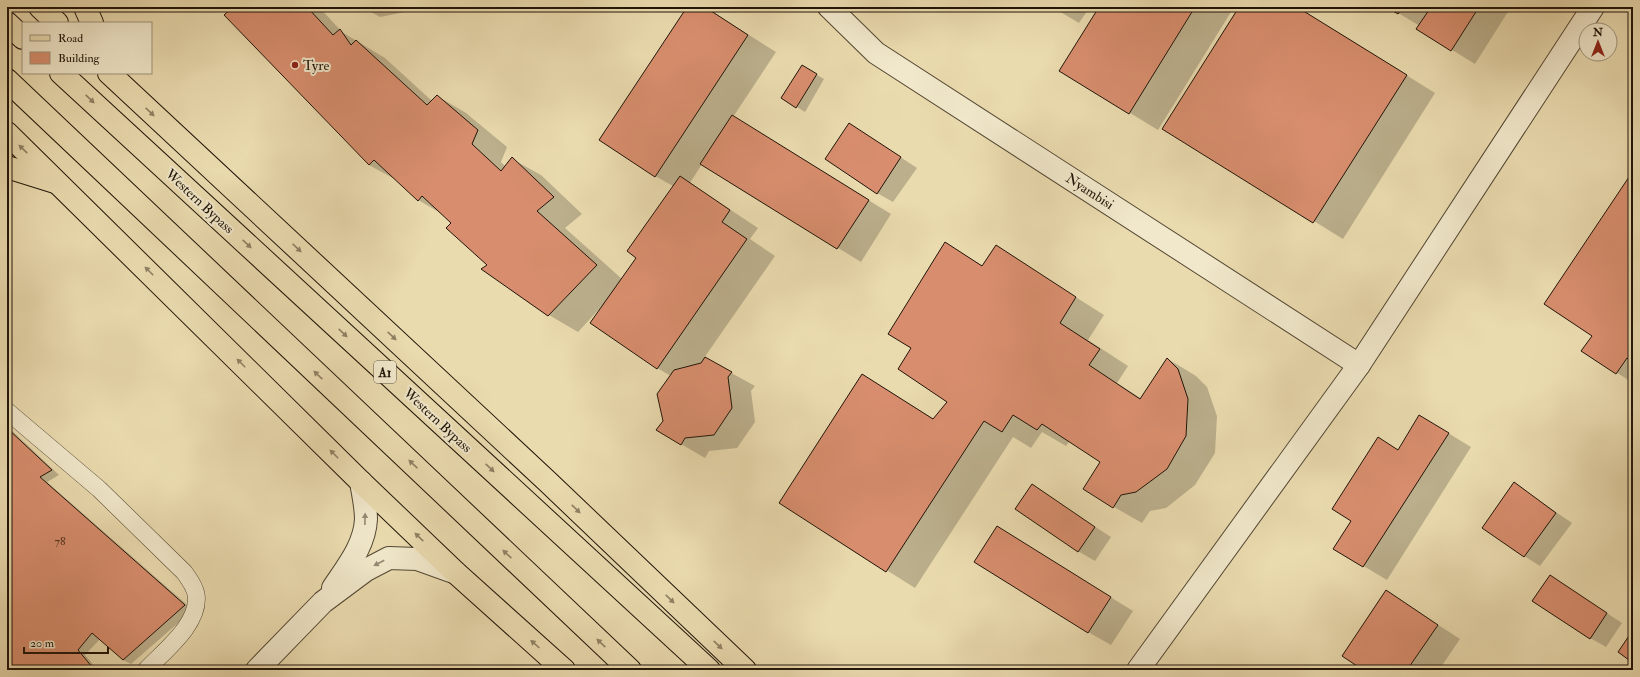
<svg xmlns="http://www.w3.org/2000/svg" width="1640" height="677" font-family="'IM FELL Double Pica',serif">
<rect width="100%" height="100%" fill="#eadbaf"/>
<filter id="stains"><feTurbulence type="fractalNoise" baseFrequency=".005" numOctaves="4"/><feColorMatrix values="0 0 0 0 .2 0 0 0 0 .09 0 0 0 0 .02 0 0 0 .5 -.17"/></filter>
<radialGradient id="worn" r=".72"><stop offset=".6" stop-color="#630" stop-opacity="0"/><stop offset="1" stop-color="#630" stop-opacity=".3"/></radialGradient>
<!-- shadow -->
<g fill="#0003">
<polygon points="235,7 319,7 342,32 385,58 432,101 437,96 466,113 507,147 501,162 506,167 512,159 541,175 582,214 565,228 622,279 637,258 673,186 655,176 688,7 705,7 776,52 733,117 891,214 861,262 702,164 690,183 758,228 750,239 775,256 704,358 755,386 751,391 755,422 737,448 709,451 705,458 657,430 664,421 671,376 657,368 602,306 578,332 549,315 489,265 444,215 418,200 398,181 369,165"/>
<polygon points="362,7 430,7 380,17"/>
<polygon points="1052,7 1090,7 1079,23"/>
<polygon points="1100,7 1234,7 1158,130 1061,71"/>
<polygon points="1240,7 1297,7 1435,93 1343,239 1163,128"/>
<polygon points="1388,7 1511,7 1475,64 1418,29 1420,26"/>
<polygon points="810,71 824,79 805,112 783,98"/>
<polygon points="850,124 917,168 893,202 877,193"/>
<polygon points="1633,173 1633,383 1583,351 1593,335"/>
<polygon points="945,243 983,266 996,247 1104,315 1088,340 1128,366 1117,383 1142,399 1168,359 1196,376 1207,387 1217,416 1215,453 1195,485 1166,508 1150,511 1142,523 1114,507 1102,461 1070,441 1066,446 1042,432 1031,448 1013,437 915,588 780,503 863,375 934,419 948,402 912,348"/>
<polygon points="7,426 59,475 47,482 193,610 131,664 123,660 100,639 85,655 98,670 7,670"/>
<polygon points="1443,430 1471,447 1387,580 1335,549 1352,521 1379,438 1399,450"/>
<polygon points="1515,484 1572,523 1540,566 1524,556"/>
<polygon points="1032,486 1111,537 1095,561 1078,551"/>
<polygon points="1020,541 1133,611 1111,645 1088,632"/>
<polygon points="1550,576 1622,623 1606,647 1590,638"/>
<polygon points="1386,591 1460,639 1439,670 1365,670"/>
</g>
<!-- building -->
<g fill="#d88e6e" stroke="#201408">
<polygon points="233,7 307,7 333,35 340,29 351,45 356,40 427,105 437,95 478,130 472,144 501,171 512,157 554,197 537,211 597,265 548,316 481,269 487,265 446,228 451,223 422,196 418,201 374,160 369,165 224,15"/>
<polygon points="687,7 705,7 748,35 655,177 599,140"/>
<polygon points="1099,7 1195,7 1129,114 1059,71"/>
<polygon points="1239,7 1297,7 1407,75 1313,223 1162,129"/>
<polygon points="1386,7 1403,7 1398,14"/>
<polygon points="1431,7 1479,7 1451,51 1416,29"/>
<polygon points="802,65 817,74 796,108 781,98"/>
<polygon points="732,115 869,200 837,249 700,164"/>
<polygon points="849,123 901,157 877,194 825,159"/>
<polygon points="1633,171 1633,362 1627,358 1616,374 1581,351 1592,336 1544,304"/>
<polygon points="680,176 730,210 722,222 747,239 657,369 590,323 636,258 627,251"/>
<polygon points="945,242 982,266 996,245 1076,297 1060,323 1100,349 1089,365 1140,399 1167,358 1178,369 1188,399 1186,436 1167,469 1136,492 1121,495 1113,508 1083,489 1100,462 1042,424 1037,430 1013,415 1002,432 984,421 886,572 779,503 862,374 933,419 947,402 898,369 911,348 888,334"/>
<polygon points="705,357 732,372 728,377 732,408 714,435 685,438 681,445 656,430 663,421 657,394 674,370 701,363"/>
<polygon points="1419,415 1449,433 1363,567 1333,549 1351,521 1332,509 1378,437 1398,450"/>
<polygon points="7,428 52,470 40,477 185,605 123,660 92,633 78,650 93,668 91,670 7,670"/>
<polygon points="1514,482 1556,513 1524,557 1482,528"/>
<polygon points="1032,484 1095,527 1078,552 1015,509"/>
<polygon points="997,526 1111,597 1088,633 974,562"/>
<polygon points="1550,575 1607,613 1590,639 1532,601"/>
<polygon points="1386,590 1438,625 1407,670 1363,670 1342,656"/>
<polygon points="1633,630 1633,663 1618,652"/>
</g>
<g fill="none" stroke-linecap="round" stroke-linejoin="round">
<defs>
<path id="service" d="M7 411 99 489 184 572C189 579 194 585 196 594 201 623 164 651 146 670"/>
<g id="minor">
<polyline points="829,7 876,53 1359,365"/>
<path d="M333 588C347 567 365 545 366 519 366 507 363 494 361 482"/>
<polyline points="257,670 323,602 366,570 389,558 417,559 456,573"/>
<polyline points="1138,670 1359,365 1593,7"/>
</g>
<g id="primary">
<polyline points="40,7 57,23"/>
<polyline points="85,7 92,23"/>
<polyline points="109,73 548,482 745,670"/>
<polyline points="7,133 361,482 456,573 564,670"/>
<polyline points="7,167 55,182"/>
</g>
<g id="trunk">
<polyline points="7,23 23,38"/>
<polyline points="61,73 709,670"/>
<polyline points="7,80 630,670"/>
</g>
</defs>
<!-- service casing -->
<use href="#service" stroke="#524632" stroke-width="18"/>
<!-- minor casing -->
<use href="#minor" stroke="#524632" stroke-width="24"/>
<!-- primary casing -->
<use href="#primary" stroke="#201408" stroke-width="24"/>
<!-- trunk casing -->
<use href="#trunk" stroke="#201408" stroke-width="24"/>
<!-- service -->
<use href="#service" stroke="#f1e8cb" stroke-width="17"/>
<!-- minor -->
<use href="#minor" stroke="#f1e8cb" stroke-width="22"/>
<!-- primary -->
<use href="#primary" stroke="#eadbaf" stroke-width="22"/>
<!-- trunk -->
<use href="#trunk" stroke="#eadbaf" stroke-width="22"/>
</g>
<!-- one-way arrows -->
<defs><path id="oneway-solid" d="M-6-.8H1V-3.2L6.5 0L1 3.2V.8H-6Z"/></defs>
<g fill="#8f8164">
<use href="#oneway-solid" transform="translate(90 99) rotate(43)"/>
<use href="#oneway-solid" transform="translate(150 112) rotate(43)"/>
<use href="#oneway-solid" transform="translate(23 149) rotate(-136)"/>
<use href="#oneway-solid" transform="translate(247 244) rotate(43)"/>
<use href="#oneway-solid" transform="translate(297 248) rotate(43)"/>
<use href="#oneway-solid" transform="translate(149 271) rotate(-135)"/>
<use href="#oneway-solid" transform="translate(343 333) rotate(43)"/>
<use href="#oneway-solid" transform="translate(392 336) rotate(43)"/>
<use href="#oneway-solid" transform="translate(241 363) rotate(-135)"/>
<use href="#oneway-solid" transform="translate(318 375) rotate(-137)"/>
<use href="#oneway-solid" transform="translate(334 454) rotate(-135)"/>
<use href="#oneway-solid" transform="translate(413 464) rotate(-137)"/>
<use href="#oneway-solid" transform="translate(490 468) rotate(43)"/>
<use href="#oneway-solid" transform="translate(576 509) rotate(44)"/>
<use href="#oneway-solid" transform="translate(419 537) rotate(-136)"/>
<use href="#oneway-solid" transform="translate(507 554) rotate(-137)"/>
<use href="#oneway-solid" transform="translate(670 599) rotate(44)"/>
<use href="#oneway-solid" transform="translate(601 643) rotate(-137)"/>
<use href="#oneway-solid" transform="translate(535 644) rotate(-138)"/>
<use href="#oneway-solid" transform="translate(718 645) rotate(43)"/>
</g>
<g fill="#938973">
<use href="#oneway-solid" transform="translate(365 519) rotate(-89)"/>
<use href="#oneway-solid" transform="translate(379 563) rotate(152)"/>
</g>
<!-- markers -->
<circle fill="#8f2418" stroke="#f1e8cb" stroke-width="1.5" cx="295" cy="65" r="4"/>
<g text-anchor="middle" stroke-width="4" stroke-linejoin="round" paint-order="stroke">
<!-- number labels -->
<g font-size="12" fill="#4e3222">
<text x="60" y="545">78</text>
</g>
<!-- shield labels -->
<rect fill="#f1e8cb" stroke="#5f5442" stroke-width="1" x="374" y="361" width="22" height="22" rx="3"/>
<g font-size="13" font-weight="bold" fill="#201408">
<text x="385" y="377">A1</text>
</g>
<!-- poi labels -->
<g font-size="14" fill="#201408" stroke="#f1e8cb" text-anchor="start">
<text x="303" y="70">Tyre</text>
</g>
<!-- street labels -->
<g font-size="14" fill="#201408" stroke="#f1e8cb">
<text transform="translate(1090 191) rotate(33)" y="5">Nyambisi</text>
<text transform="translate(200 201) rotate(43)" y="5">Western Bypass</text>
<text transform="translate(438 420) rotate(43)" y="5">Western Bypass</text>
</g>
</g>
<!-- margin -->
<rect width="1640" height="677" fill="none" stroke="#eadbaf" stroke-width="24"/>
<rect x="8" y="8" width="1624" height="661" fill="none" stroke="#201408" stroke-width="2"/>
<rect x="12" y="12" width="1616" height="653" fill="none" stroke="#201408"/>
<!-- legend -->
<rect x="22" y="22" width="130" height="52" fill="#f1e8cb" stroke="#9d937d"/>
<rect x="30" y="35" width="20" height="6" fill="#eadbaf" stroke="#9d937d"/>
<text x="58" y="42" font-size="12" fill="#201408">Road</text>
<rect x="30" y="52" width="20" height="12" fill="#d88e6e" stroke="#9d937d"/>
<text x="58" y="62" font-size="12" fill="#201408">Building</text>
<!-- north arrow -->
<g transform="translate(1598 42)"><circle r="19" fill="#f1e8cb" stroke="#9d937d"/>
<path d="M0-3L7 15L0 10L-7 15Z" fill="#8f2418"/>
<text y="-6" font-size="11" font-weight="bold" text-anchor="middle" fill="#201408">N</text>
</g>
<!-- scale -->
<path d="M24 647v6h84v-6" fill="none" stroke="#201408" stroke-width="2"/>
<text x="30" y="647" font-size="12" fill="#201408" stroke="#f1e8cb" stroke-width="3" paint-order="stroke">20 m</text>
<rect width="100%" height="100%" filter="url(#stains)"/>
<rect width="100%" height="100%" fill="url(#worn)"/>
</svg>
